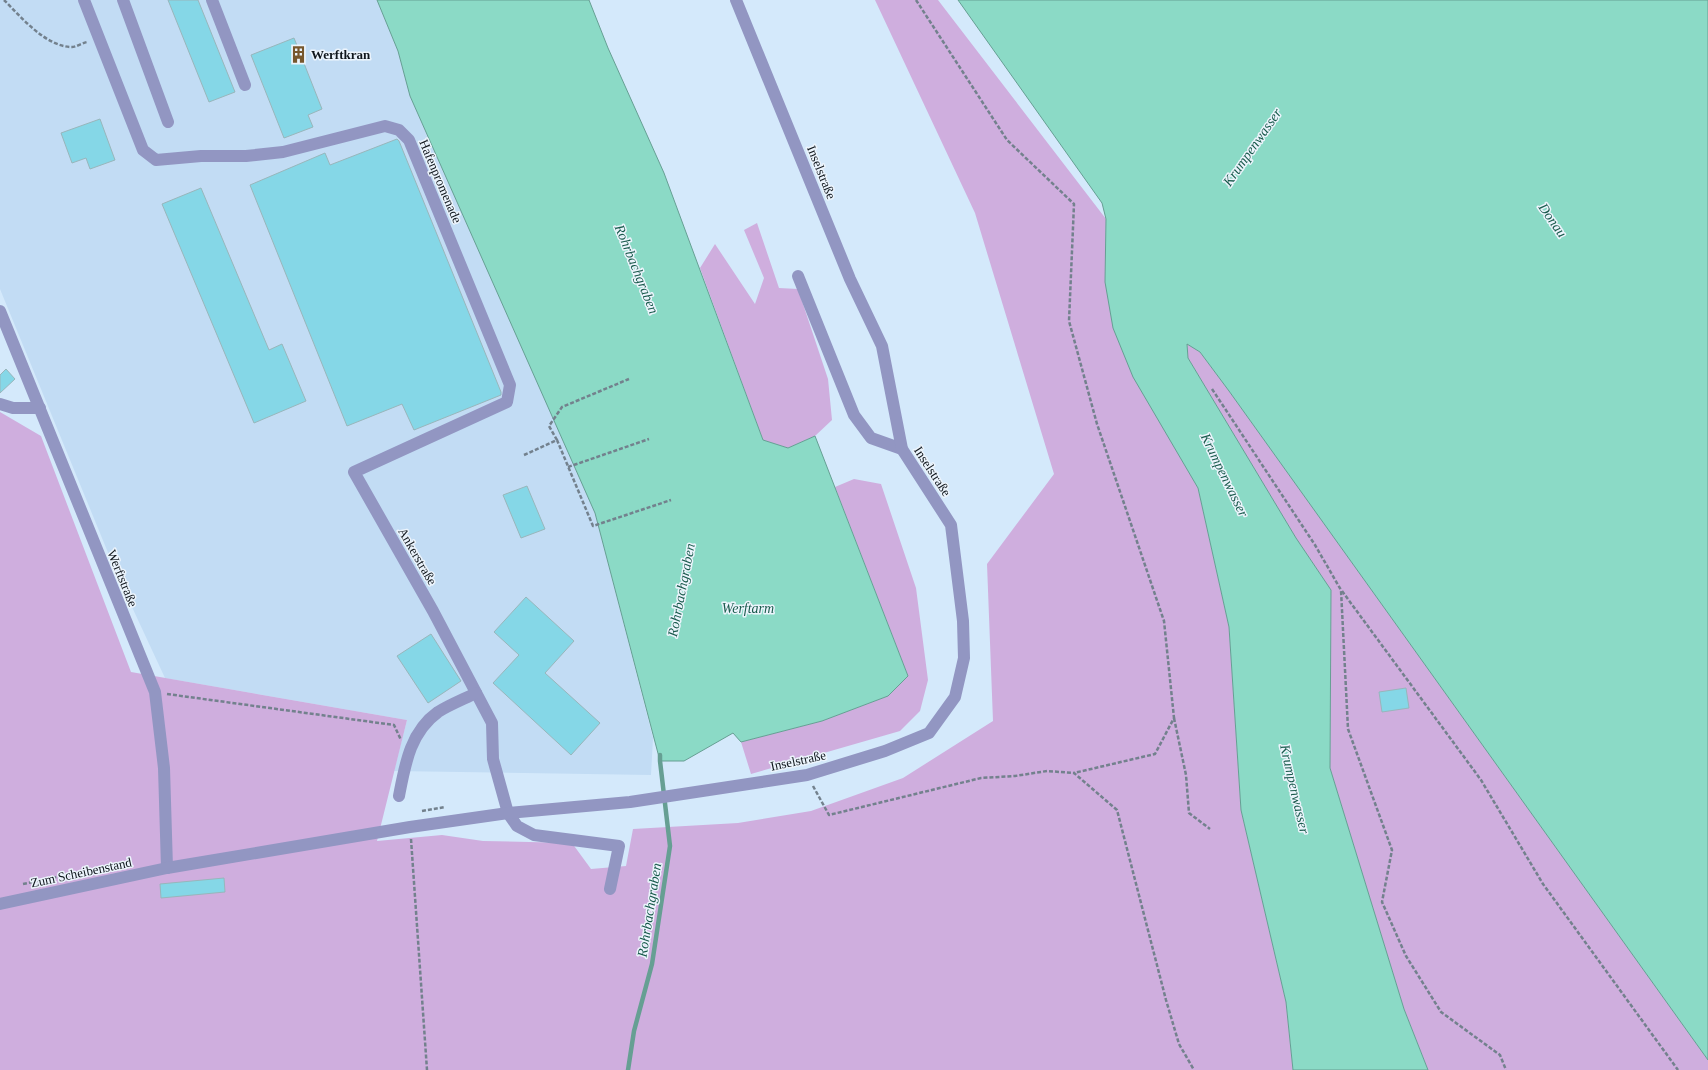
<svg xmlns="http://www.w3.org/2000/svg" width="1708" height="1070" font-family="'Times New Roman',serif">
<rect width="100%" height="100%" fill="#d4e9fb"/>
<!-- built -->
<polygon fill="#c2dcf4" points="0,0 377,0 398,51 410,96 595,513 653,738 651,775 394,771 407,720 165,678 118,577 0,289"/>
<!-- green -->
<g fill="#cfaede">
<polygon points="875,0 938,0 1106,219 1105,282 1135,378 1198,488 1229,627 1241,810 1286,1002 1293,1070 0,1070 0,412 41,436 131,672 407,720 377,841 442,835 483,841 572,843 591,869 626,866 633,829 738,823 811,811 903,778 993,721 987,564 1054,474 975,213"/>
<polygon points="757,223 779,288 798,289 828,379 832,420 815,436 788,448 763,440 700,268 715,244 755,304 764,278 744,230"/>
<polygon points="1187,343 1200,352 1229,391 1708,1060 1708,1070 1428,1070 1404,1009 1330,768 1331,590 1296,538 1188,358"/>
<polygon points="854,479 881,484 916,588 928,680 920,711 900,731 751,774 741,742 822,721 888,696 908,676 835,487"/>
</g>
<!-- water -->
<g fill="#8bdac6" stroke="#669f93">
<polygon points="377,0 589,0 608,48 664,173 763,440 788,448 815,436 908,676 888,696 822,721 741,742 733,733 684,761 660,761 595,513 410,96 398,51"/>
<polygon points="958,0 1708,0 1708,1060 1229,391 1200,352 1187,344 1188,358 1296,538 1331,590 1330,768 1404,1009 1428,1070 1293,1070 1286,1002 1241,810 1229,627 1198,488 1133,377 1113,328 1105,282 1106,219 1102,203"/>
</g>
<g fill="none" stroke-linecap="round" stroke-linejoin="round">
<!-- stream -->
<polyline stroke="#669f93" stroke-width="4.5" points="628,1070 634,1031 652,964 670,846 660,761 660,755"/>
</g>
<!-- building -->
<g fill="#85d7e7" stroke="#98b6bb">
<polygon points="168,0 198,0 235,92 209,102"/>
<polygon points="294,38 322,109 308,115 313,127 284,138 251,55"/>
<polygon points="100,119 115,160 90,169 86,158 72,163 61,133"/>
<polygon points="397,139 399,141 501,392 501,395 414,430 402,404 347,426 250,185 325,153 330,165"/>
<polygon points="201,188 269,350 282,344 306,401 254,423 162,204"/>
<polygon points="6,369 15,379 0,393 0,375"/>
<polygon points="527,486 545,529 521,538 503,495"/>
<polygon points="526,597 574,641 545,673 600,723 571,755 493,683 519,655 494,632"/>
<polygon points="431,634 461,681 428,703 397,656"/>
<polygon points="1406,688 1409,708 1382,712 1379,692"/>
<polygon points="224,878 225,892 161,898 160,884"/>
</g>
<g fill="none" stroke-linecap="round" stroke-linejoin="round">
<!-- path -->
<g stroke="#73818d" stroke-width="2.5" stroke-dasharray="4 2" stroke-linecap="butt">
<path d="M4 0C21 17 46 47 72 47 76 47 82 43 87 42"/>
<polyline points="916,0 1007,140 1074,204 1069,321 1097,424 1164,621 1174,718 1155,754 1074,773"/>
<polyline points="1212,389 1315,545 1341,590 1348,729 1392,850 1382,902 1406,956 1441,1012 1500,1055 1506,1070"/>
<polyline points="557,440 549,426 562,407 629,379"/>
<polyline points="524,455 557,440 593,526 671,500"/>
<polyline points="568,467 649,439"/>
<polyline points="1342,591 1481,780 1543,884 1678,1070"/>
<polyline points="167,694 394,725 401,740"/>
<polyline points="1174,718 1186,775 1189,813 1210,829"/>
<polyline points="813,786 829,815 981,778 1015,776 1047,771 1074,773 1117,810 1166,1000 1179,1044 1194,1070"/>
<polyline points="422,811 445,807"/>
<polyline points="411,839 427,1070"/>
<polyline points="23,884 110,866"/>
</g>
<!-- minor -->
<g stroke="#9296c2" stroke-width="12">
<polyline points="84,0 143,150 156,160 201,156 246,156 283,152 385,126 399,130 409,140 510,385 507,402 354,472 433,611 492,723 493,759 508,813 517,826 534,835 619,846 610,889"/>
<polyline points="123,0 168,122"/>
<polyline points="212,0 245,85"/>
<polyline points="798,276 854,415 871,438 902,449"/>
<polyline points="0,311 155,692 164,768 167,868"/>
<polyline points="0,404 13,408 40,408"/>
<path d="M399 796C405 765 410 732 438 712 449 705 464 699 476 693"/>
<polyline points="0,904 167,868 410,827 508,813 630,802 807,775 885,751 929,733 955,697 964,658 963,621 951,525 902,449 882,346 850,279 736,0"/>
</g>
</g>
<!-- icons -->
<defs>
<symbol id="building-bare" viewBox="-9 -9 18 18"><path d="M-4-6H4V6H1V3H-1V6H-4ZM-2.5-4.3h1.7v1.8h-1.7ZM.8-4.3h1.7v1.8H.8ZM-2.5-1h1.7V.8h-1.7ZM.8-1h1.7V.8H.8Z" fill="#77572d" stroke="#ecf4fc" stroke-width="2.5" paint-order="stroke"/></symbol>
</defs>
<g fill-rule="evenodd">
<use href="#building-bare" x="286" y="42" width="25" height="25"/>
</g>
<g text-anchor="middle" stroke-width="3" stroke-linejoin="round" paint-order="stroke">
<!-- poi labels -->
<g font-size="13" font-weight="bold" fill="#0f161c" stroke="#ecf4fc" text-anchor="start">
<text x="311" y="59">Werftkran</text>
</g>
<!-- street labels -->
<g font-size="13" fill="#0f161c" stroke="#ecf4fc">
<text transform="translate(822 172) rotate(68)" y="5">Inselstraße</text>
<text transform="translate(441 181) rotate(67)" y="5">Hafenpromenade</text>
<text transform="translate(933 471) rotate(57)" y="5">Inselstraße</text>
<text transform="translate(418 556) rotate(60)" y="5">Ankerstraße</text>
<text transform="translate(123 578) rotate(68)" y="5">Werftstraße</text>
<text transform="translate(798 760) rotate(-12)" y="5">Inselstraße</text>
<text transform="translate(81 872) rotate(-12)" y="5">Zum Scheibenstand</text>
</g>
<!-- water labels -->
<g font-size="14" font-style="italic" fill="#195a4c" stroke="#ecf4fc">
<text transform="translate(1252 147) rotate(-55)" y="5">Krumpenwasser</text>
<text transform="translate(1553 220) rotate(55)" y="5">Donau</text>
<text transform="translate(637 269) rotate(68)" y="5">Rohrbachgraben</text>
<text transform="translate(1225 475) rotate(64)" y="5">Krumpenwasser</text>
<text transform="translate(681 590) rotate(-79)" y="5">Rohrbachgraben</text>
<text x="748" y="613">Werftarm</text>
<text transform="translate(1295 789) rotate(77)" y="5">Krumpenwasser</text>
<text transform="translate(649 910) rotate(-81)" y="5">Rohrbachgraben</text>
</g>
</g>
</svg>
